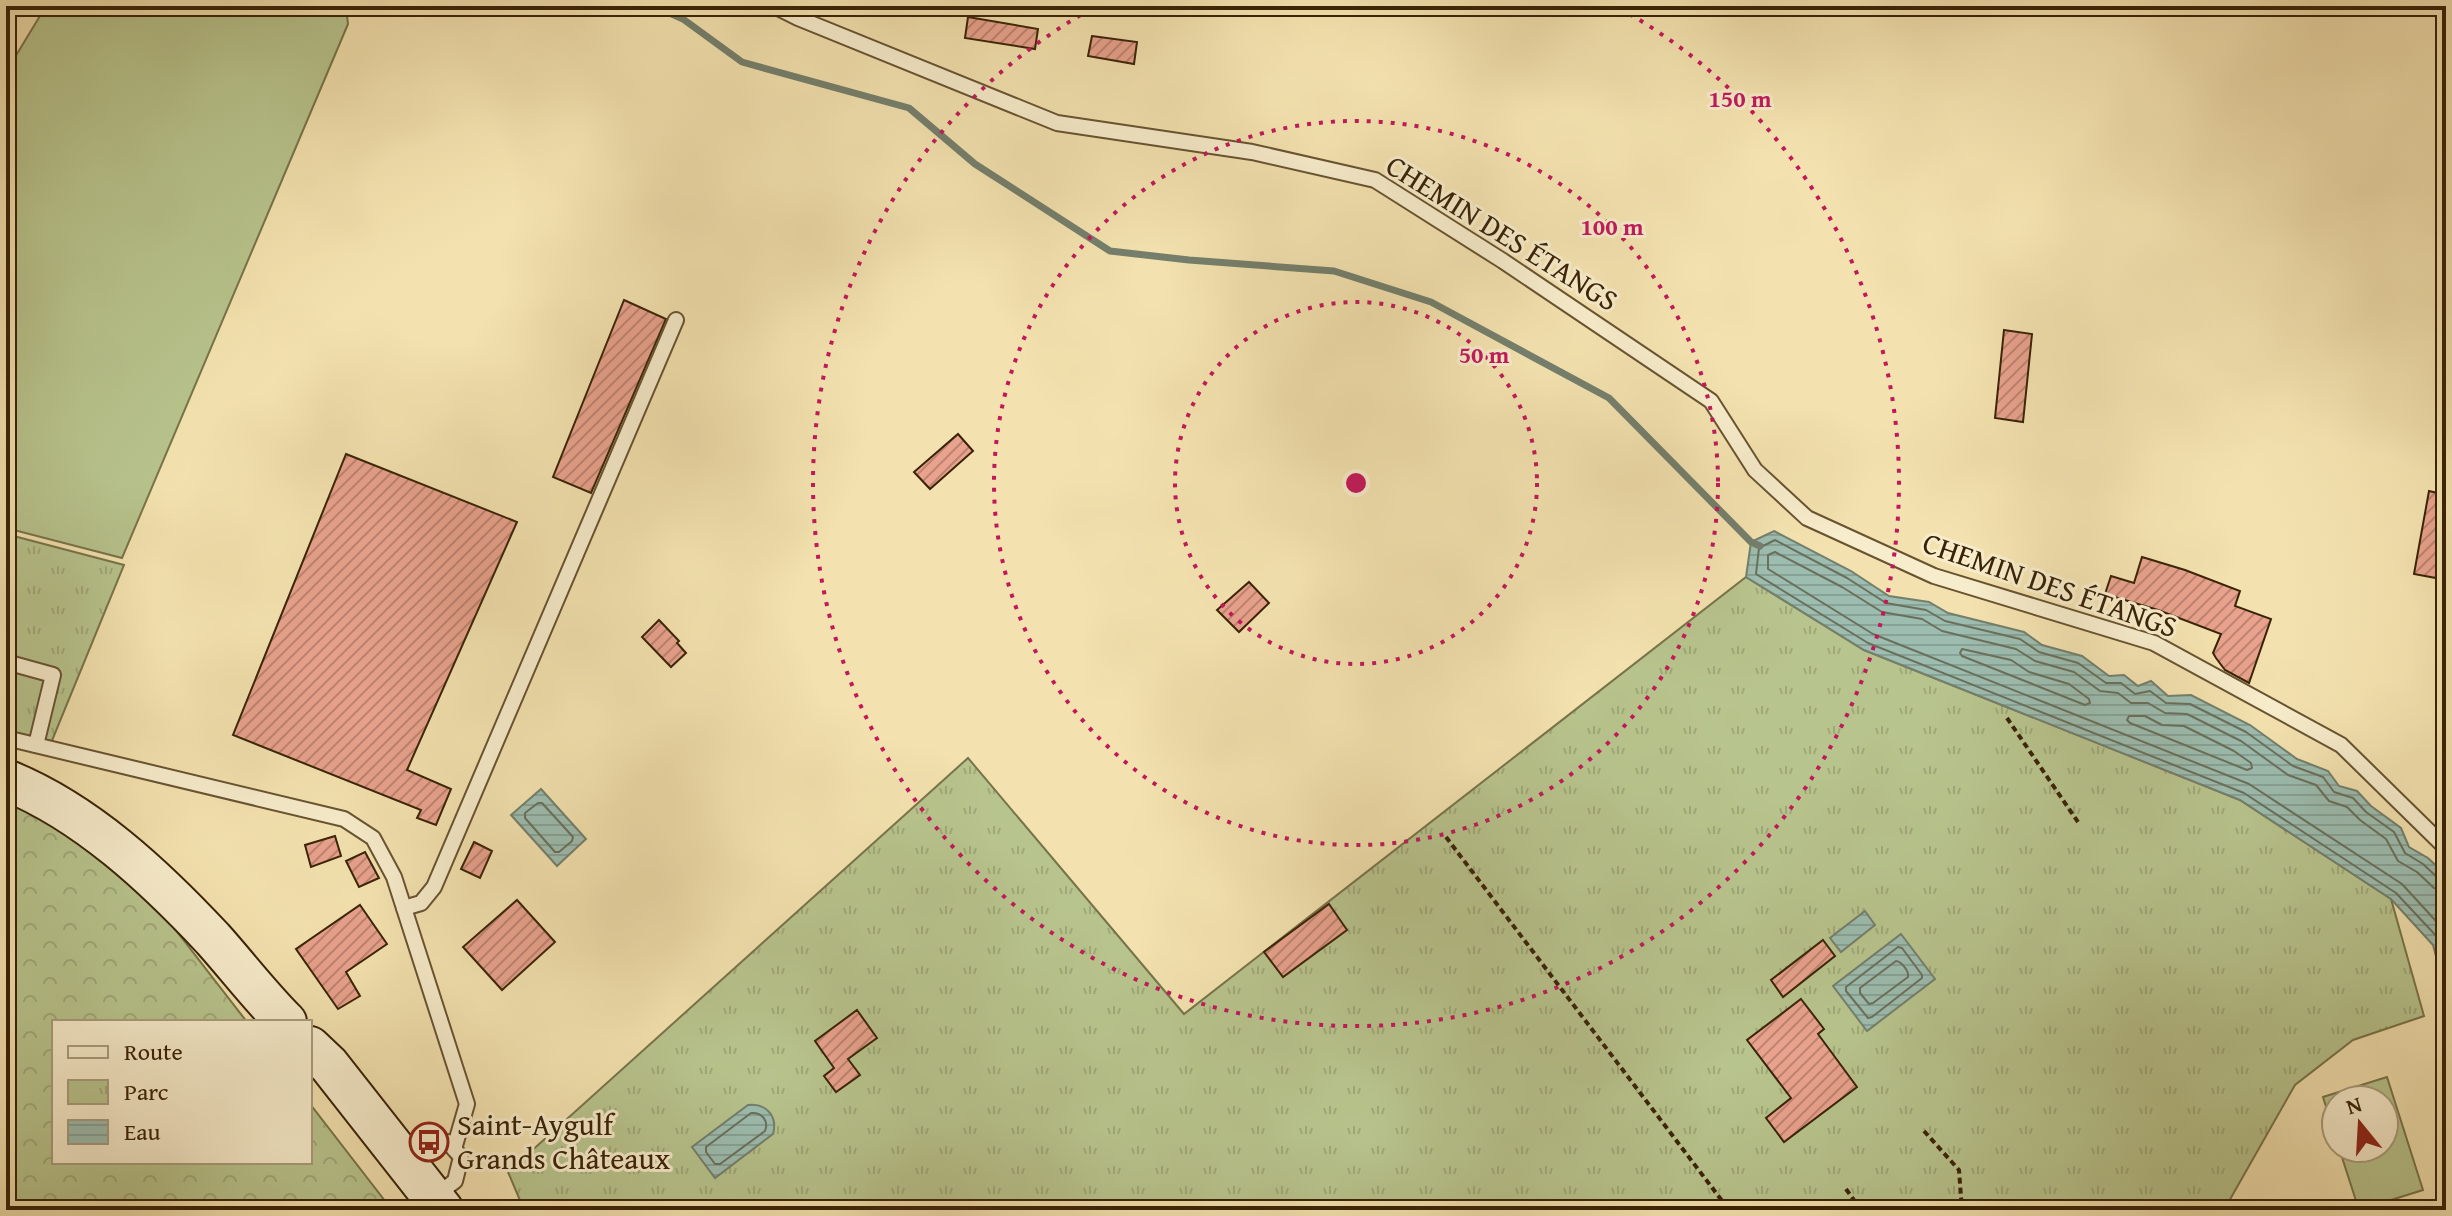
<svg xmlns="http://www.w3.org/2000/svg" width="2452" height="1216" font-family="'Gentium Book Plus',serif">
<defs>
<pattern id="forest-crowns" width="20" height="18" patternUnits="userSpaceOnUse" patternTransform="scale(2)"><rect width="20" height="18" fill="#b8c48d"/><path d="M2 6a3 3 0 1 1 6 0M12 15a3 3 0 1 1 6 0" fill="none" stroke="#9fa878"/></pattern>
<pattern id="park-tufts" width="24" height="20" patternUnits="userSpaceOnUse" patternTransform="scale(2)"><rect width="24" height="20" fill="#b8c48d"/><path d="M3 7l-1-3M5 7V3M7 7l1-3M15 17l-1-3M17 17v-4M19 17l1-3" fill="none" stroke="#9fa878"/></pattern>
<pattern id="water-rules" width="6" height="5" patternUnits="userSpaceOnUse" patternTransform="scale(2)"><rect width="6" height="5" fill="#9cbdb0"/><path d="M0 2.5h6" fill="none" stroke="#87a296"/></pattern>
<pattern id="building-hatch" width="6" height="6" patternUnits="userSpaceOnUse" patternTransform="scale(2)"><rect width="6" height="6" fill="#e9a28d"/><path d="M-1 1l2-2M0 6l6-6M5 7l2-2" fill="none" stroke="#be8471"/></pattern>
</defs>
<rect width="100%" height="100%" fill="#f3e2af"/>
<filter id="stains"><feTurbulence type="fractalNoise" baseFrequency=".0025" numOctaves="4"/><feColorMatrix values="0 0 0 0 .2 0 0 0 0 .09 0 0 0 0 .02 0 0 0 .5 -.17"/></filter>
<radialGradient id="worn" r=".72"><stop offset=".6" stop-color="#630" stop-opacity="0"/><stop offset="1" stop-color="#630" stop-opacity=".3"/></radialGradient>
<!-- green -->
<g fill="#b8c48d" stroke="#78744a" stroke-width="2">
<polygon points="46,6 346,6 348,24 122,558 6,528 6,72"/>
<polygon points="2387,1077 2423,1190 2359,1210 2339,1148 2384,1148 2384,1100 2336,1100 2336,1139 2323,1097"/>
</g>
<!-- forest -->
<polygon fill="url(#forest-crowns)" stroke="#78744a" stroke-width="2" points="6,803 36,811 154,902 247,1022 54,1022 54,1162 310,1162 310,1104 392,1210 6,1210"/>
<!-- park -->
<g fill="url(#park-tufts)" stroke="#78744a" stroke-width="2">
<polygon points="6,534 124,565 51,743 6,731"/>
<polygon points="1746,577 1864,650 2240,800 2391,899 2424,1016 2353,1040 2295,1085 2224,1210 524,1210 508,1172 968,758 1184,1014"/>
</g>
<!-- water -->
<g fill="url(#water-rules)" stroke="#747f6c" stroke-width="2">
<polygon points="1774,531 1851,571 1889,596 1929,602 1948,613 2024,632 2042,645 2082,656 2109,676 2124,675 2138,686 2151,681 2168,696 2191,695 2250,725 2297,759 2328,771 2339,786 2357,791 2371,806 2401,828 2409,847 2428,858 2446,875 2446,994 2433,945 2391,899 2240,800 1864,650 1746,577 1751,542"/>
<polygon points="541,789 586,839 557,866 511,815"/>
<polygon points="1865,911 1875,925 1841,952 1830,938"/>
<polygon points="1901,934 1935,979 1867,1031 1833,986"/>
<path d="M748 1105C766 1103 778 1116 773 1134L715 1178 692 1147Z"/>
</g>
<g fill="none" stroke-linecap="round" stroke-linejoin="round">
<!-- shore -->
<g stroke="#6a705c" stroke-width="2">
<polygon points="1962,649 2011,660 2029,672 2069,684 2089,699 2090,703 2085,705 1962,656 1960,653"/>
<polygon points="2129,716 2145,716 2162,725 2184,726 2234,751 2251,763 2252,768 2247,770 2130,723 2127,720"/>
<polygon points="538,803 542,803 573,837 572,841 559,852 555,852 525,818 525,813"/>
<polyline points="2446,880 2439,879 2423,864 2405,853 2394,832 2366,812 2353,798 2334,792 2323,777 2293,766 2246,732 2190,704 2166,703 2150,691 2135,694 2121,683 2106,683 2078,663 2039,652 2020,639 1945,621 1926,610 1886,603 1847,578 1775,540 1759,548 1756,574 1868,643 2244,793 2396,893 2440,940 2446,962"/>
<polyline points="2446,890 2434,888 2417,872 2398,861 2386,839 2360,820 2347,807 2329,801 2316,785 2288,775 2241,741 2187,714 2165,713 2148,703 2131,703 2118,693 2100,691 2074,672 2035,661 2016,649 1942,631 1922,619 1882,612 1842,587 1775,552 1768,555 1768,569 1873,634 2249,784 2402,884 2446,932"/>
<polygon points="1898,947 1902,948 1922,975 1922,978 1872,1017 1868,1018 1846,991 1846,987"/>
<path d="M1896 961C1902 962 1909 971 1908 977L1873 1003 1869 1004 1860 993V988Z"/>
<path d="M751 1113C762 1112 769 1121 765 1131L720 1164H715L706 1152V1147Z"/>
</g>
<!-- stream -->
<polyline stroke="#747f6c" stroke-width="7" points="654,6 683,19 742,62 909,108 975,164 1110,251 1189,260 1334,271 1431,302 1609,398 1751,542 1760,546"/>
</g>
<!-- building -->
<g fill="url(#building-hatch)" stroke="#392307" stroke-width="2">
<polygon points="968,17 1038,29 1035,49 965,38"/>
<polygon points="1092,36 1137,42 1134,64 1088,56"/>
<polygon points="624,300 666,319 591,493 553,477"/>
<polygon points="2004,330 2032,334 2023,422 1995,418"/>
<polygon points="958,434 973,451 930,489 914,472"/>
<polygon points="346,454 517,522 407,770 451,789 436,825 417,818 421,810 233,735"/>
<polygon points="2429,491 2446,495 2446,518 2436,578 2414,574"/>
<polygon points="2142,557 2185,570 2240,591 2235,606 2271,619 2249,683 2225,670 2216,658 2213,653 2221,634 2158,610 2105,594 2111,576 2134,583"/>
<polygon points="1249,582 1269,603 1239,632 1217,610"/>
<polygon points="659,620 679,641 677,643 686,653 671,667 642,637"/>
<polygon points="335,836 341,856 311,867 305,845"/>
<polygon points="474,842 492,851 480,878 461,869"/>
<polygon points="365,852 379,878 359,887 346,861"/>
<polygon points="517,900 555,942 502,990 463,947"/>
<polygon points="1329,904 1347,930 1283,977 1264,952"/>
<polygon points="360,905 387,944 346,972 360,996 338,1009 296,949"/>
<polygon points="1823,940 1835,956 1783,997 1771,980"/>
<polygon points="1801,999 1824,1029 1818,1034 1857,1087 1784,1142 1766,1118 1791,1098 1747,1040"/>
<polygon points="857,1010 877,1038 848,1059 860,1075 836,1092 824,1076 834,1068 815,1041"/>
</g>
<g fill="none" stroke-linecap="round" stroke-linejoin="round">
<defs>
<g id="service">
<polyline points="774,6 798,18 1057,123 1252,152 1375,180 1503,261 1711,401 1755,470 1807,518 1934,576 2154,643 2341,745 2446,848"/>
<polyline points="6,662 53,675 36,745"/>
<polyline points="6,738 344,819 373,838 394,877 467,1104 454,1149"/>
<polyline points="404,908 421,903 434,887 676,320"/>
<polyline points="405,1159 429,1142 448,1142 461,1157 455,1181 434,1197"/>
</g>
<g id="secondary">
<path d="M6 780C86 812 155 877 213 939 238 967 260 996 286 1022"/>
<polyline points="310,1047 329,1065 443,1210"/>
</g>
</defs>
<!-- service casing -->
<use href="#service" stroke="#685331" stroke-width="18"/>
<!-- secondary casing -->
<use href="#secondary" stroke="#392307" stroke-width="44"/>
<!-- path -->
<g stroke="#392307" stroke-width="4" stroke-dasharray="6 4" stroke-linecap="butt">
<polyline points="2007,718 2078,822"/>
<polyline points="1446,837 1729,1210"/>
<polyline points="1924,1131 1959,1170 1962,1210"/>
<polyline points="1846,1189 1861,1210"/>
</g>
<!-- service -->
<use href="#service" stroke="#f7eccb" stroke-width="14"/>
<!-- secondary -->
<use href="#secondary" stroke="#f7eccb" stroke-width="40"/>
</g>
<!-- distance rings -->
<g fill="none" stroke="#c2185b" stroke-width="4" stroke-dasharray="4 8">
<circle cx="1356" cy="483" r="181"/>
<circle cx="1356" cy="483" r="362"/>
<path d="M1619 8A543 543 0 1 1 1093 8"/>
</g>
<!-- icons -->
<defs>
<symbol id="bus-ring" viewBox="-11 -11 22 22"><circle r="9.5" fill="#f7eccb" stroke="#8f2418" stroke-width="1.5"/><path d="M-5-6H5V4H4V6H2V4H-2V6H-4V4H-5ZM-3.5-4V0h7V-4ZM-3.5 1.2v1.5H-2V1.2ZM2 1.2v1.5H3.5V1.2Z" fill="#8f2418"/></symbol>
</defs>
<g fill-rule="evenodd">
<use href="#bus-ring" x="407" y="1120" width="44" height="44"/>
</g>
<g text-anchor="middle" stroke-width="6" stroke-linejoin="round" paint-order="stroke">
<!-- street labels -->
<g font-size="30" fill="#392307" stroke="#f7eccb">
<text transform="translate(1502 233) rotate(32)" y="10">CHEMIN DES ÉTANGS</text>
<text transform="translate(2050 585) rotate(19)" y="10">CHEMIN DES ÉTANGS</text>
</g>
<!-- poi labels -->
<g font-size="30" fill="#392307" stroke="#f7eccb" text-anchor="start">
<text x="457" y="1135">Saint-Aygulf<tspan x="457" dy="34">Grands Châteaux</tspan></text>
</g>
</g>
<circle cx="1356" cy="483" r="12" fill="#c2185b" stroke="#f7eccb" stroke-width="4"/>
<g font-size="24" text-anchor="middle" font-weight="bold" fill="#c2185b" stroke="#f7eccb" stroke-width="6" stroke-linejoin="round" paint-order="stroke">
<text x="1740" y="107">150 m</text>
<text x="1612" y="235">100 m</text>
<text x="1484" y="363">50 m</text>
</g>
<!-- margin -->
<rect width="2452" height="1216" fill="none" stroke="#f3e2af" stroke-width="32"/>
<rect x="8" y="8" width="2436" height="1200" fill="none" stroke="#392307" stroke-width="4"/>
<rect x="16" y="16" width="2420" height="1184" fill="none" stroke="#392307" stroke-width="2"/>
<!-- legend -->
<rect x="52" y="1020" width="260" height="144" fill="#f7eccb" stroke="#ab9c7d" stroke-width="2"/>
<rect x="68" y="1046" width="40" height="12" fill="#f7eccb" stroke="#ab9c7d" stroke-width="2"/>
<text x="124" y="1060" font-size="24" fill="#392307">Route</text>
<rect x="68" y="1080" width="40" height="24" fill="url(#park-tufts)" stroke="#ab9c7d" stroke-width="2"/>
<text x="124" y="1100" font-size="24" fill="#392307">Parc</text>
<rect x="68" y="1120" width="40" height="24" fill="url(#water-rules)" stroke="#ab9c7d" stroke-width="2"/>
<text x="124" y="1140" font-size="24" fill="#392307">Eau</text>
<!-- north arrow -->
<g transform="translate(2360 1124) rotate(342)"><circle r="38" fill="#f7eccb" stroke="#ab9c7d" stroke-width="2"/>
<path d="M0-6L14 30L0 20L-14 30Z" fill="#8f2418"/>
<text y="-12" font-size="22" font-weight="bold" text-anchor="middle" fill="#392307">N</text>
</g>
<rect width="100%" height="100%" filter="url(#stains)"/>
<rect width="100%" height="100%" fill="url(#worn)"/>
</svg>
